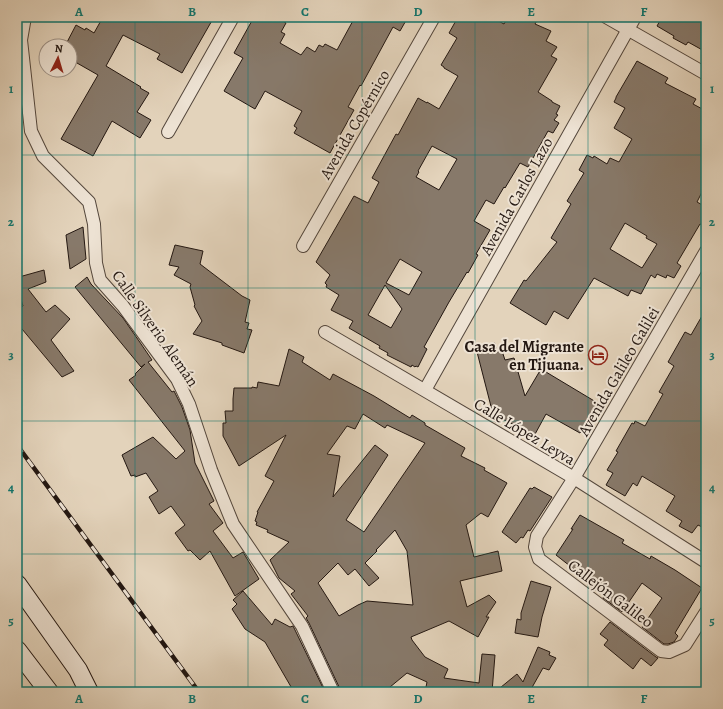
<svg xmlns="http://www.w3.org/2000/svg" width="723" height="709" font-family="Alegreya,serif">
<rect width="100%" height="100%" fill="#e3d3bb"/>
<filter id="stains"><feTurbulence type="fractalNoise" baseFrequency=".005" numOctaves="4"/><feColorMatrix values="0 0 0 0 .2 0 0 0 0 .09 0 0 0 0 .02 0 0 0 .5 -.17"/></filter>
<radialGradient id="worn" r=".72"><stop offset=".6" stop-color="#630" stop-opacity="0"/><stop offset="1" stop-color="#630" stop-opacity=".3"/></radialGradient>
<!-- building -->
<g fill="#87796a" stroke="#241812" fill-rule="evenodd">
<polygon points="103,17 214,17 182,73 157,59 160,54 123,35 106,66 141,87 140,88 149,93 137,112 151,120 140,138 112,121 93,156 61,139 98,75 70,59 70,46 65,46 76,25 85,30 86,28 94,33"/>
<polygon points="254,17 276,17 286,23 281,32 285,34 280,43 301,55 307,47 315,52 319,45 323,47 325,44 337,50 355,17 408,17 400,31 393,27 361,86 360,85 348,107 354,110 330,153 294,133 297,128 294,126 302,111 265,91 255,109 224,91 243,58 234,53"/>
<path d="M458 17H491L504 24 508 17H539L535 24 551 31 546 41 557 47 551 56 557 59 538 92 552 101V102L560 106 556 114 558 115 554 120 559 123 553 133 548 131 528 167 520 163 505 188 504 187 494 204 486 200 474 221 490 230 476 254 478 255 468 273 467 272 449 302 424 347 427 349 418 367 416 366 415 367 412 365 411 367 387 355 388 353 379 348 380 346 349 328 353 321 331 310 339 295 326 287 327 285 325 283 330 275 316 262 354 196 368 203 379 182 372 178 396 134 398 135 418 98 427 103V102L439 109 458 76 444 68V67L441 65 457 38 449 33ZM432 146 457 159 439 190 416 177 419 172 418 171ZM400 259 422 272 409 295 386 283ZM385 285 402 309 391 328 368 315Z"/>
<polygon points="662,17 701,17 706,20 706,52 688,42 686,45 673,38 674,36 657,26"/>
<path d="M637 61 668 78 665 83 696 99 693 104 706 111V184L697 202 706 207V226L700 224 677 263 681 266 674 278 667 275 666 278 657 274 655 278 651 275 641 294 631 290 628 296 594 278 568 319 554 311 546 325 510 303 524 280 526 281 557 242 551 238 571 204 567 201 584 173 579 170 587 155 593 158 594 156 607 164 610 158 619 162 632 139 614 128 625 108 614 102 616 98V97ZM625 223 647 236 646 238 657 244 642 268 610 249Z"/>
<polygon points="83,227 86,259 70,269 66,235"/>
<polygon points="175,245 203,251 200,264 242,296 250,300 245,322 249,323 247,329 252,330 244,353 222,345 222,343 193,334 202,321 194,306 195,305 190,287 191,284 174,275 179,267 169,265"/>
<polygon points="44,270 46,282 28,289 46,312 55,305 70,319 51,340 74,371 62,377 17,323 17,310 23,306 19,293 17,294 17,274 19,277"/>
<polygon points="87,277 91,284 123,318 139,341 152,360 148,362 172,392 174,391 182,407 190,430 195,463 214,501 209,504 223,523 213,531 233,558 243,552 259,579 235,596 210,551 200,560 190,550 188,551 175,533 185,525 171,506 159,514 149,497 158,491 146,473 135,477 135,475 131,476 122,455 153,437 176,459 185,451 129,380 136,375 135,374 145,364 141,367 75,287"/>
<polygon points="706,309 706,529 698,525 692,533 679,526 682,521 666,511 675,496 642,476 637,486 633,483 625,496 606,485 613,473 607,470 618,452 616,451 632,423 634,424 635,421 645,426 663,394 659,392 674,366 668,362 685,332 691,335"/>
<polygon points="495,343 497,352 502,351 505,360 514,358 525,396 541,369 601,405 584,433 581,432 580,433 546,414 534,436 505,420 495,422 476,348"/>
<path d="M289 349 304 357 302 362 330 380 333 374 374 396 410 418 412 415 425 423V425L465 448 461 456 485 468 484 470 507 483 488 517 481 513 466 525 474 557 498 551 502 571 460 581 467 607 489 595 496 602 486 617H489L478 637 449 621 411 637 412 640 425 657 448 669 444 678 479 683 482 654 495 655 492 692H425L427 682 407 673 384 692H340V689L309 623 306 618 308 616 291 594 295 591 279 578 270 560 289 542 267 532 268 530 256 525 257 522 255 521 258 512H257L274 481 265 476 286 435 239 466 223 436V423H226L225 411H233V399L234 388H252V387L257 388 258 382 279 386ZM363 414 385 428 387 425 425 443 364 532 346 520 388 455 375 445 333 497 340 456 327 454 347 426 355 429ZM395 530 407 551 413 605 367 601 358 605 339 616 318 583 338 563 348 575 355 569 369 586 379 578 365 563 377 551 376 550Z"/>
<polygon points="534,487 552,497 530,531 528,530 523,538 521,537 516,543 502,532 530,488 532,489"/>
<polygon points="580,515 624,540 622,543 650,559 651,556 675,570 702,588 675,633 678,636 674,642 668,644 664,644 642,627 662,598 642,583 622,612 603,598 604,596 587,584 589,581 556,555 573,529 571,529"/>
<polygon points="531,581 551,587 542,617 538,637 515,633 517,619 521,620 521,613"/>
<polygon points="243,591 272,625 275,619 290,627 293,626 295,630 325,692 294,692 265,642 245,629 232,609 237,604 233,600"/>
<polygon points="610,622 656,657 658,658 651,666 641,658 633,669 604,645 608,640 600,634"/>
<polygon points="538,647 550,652 549,655 556,658 549,670 543,668 530,691 530,692 495,692 517,674 523,682"/>
</g>
<g fill="none" stroke-linecap="round" stroke-linejoin="round">
<defs>
<g id="street">
<polyline points="25,17 21,40 31,131 43,156 89,202 94,224 96,263 100,280 123,306 177,379 189,404 211,470 233,524 302,626 333,692"/>
<polyline points="606,17 706,74"/>
<polyline points="168,132 233,17"/>
<polyline points="303,246 434,17"/>
<polyline points="706,251 574,478 537,536 535,547 539,559 661,651 669,652 685,645 706,612"/>
<polyline points="325,332 574,478 706,562"/>
<polyline points="425,390 635,17"/>
</g>
<g id="secondary">
<polyline points="17,584 78,670 89,692"/>
<polyline points="17,650 49,692"/>
</g>
</defs>
<!-- street casing -->
<use href="#street" stroke="#54473c" stroke-width="14"/>
<!-- secondary casing -->
<use href="#secondary" stroke="#241812" stroke-width="20"/>
<!-- street -->
<use href="#street" stroke="#ede2d3" stroke-width="12"/>
<!-- secondary -->
<use href="#secondary" stroke="#ede2d3" stroke-width="18"/>
<defs>
<polyline id="rail" points="17,445 199,692"/>
</defs>
<!-- rail casing -->
<use href="#rail" stroke="#241812" stroke-width="4.5"/>
<!-- rail -->
<use href="#rail" stroke="#ede2d3" stroke-width="3" stroke-dasharray="9" stroke-linecap="butt"/>
</g>
<!-- grid -->
<path fill="none" stroke="#0f766e" stroke-width="1" stroke-opacity="0.55" d="M135 17V692M248 17V692M362 17V692M475 17V692M588 17V692M17 155H706M17 288H706M17 421H706M17 554H706"/>
<!-- icons -->
<defs>
<symbol id="hotel-ring" viewBox="-11 -11 22 22"><circle r="9.5" fill="#ede2d3" stroke="#8f2418" stroke-width="1.5"/><path d="M-6-4.5h1.5V1H6V5H4.5V3h-9V5H-6ZM-4 0a1.8 1.8 0 1 1 3.6 0ZM.5 0V-2.5h3Q6-2.5 6 0Z" fill="#8f2418"/></symbol>
</defs>
<g fill-rule="evenodd">
<use href="#hotel-ring" x="587" y="344" width="22" height="22"/>
</g>
<g text-anchor="middle" stroke-width="4" stroke-linejoin="round" paint-order="stroke">
<!-- street labels -->
<g font-size="16" fill="#241812" stroke="#ede2d3">
<text transform="translate(354 124) rotate(-60)" y="6">Avenida Copérnico</text>
<text transform="translate(516 196) rotate(-61)" y="6">Avenida Carlos Lazo</text>
<text transform="translate(156 328) rotate(55)" y="6">Calle Silverio Alemán</text>
<text transform="translate(618 371) rotate(-60)" y="6">Avenida Galileo Galilei</text>
<text transform="translate(525 431) rotate(31)" y="6">Calle López Leyva</text>
<text transform="translate(611 593) rotate(37)" y="6">Callejón Galileo</text>
</g>
<!-- poi labels -->
<g font-size="16" font-weight="bold" fill="#241812" stroke="#ede2d3" text-anchor="end">
<text x="584" y="352">Casa del Migrante<tspan x="584" dy="18">en Tijuana.</tspan></text>
</g>
</g>
<!-- margin -->
<rect width="723" height="709" fill="none" stroke="#e3d3bb" stroke-width="44"/>
<!-- north arrow -->
<g transform="translate(58 58) rotate(5)"><circle r="19" fill="#ede2d3" stroke="#9d9186"/>
<path d="M0-3L7 15L0 10L-7 15Z" fill="#8f2418"/>
<text y="-6" font-size="11" font-weight="bold" text-anchor="middle" fill="#241812">N</text>
</g>
<rect x="22" y="22" width="679" height="665" fill="none" stroke="#0f766e" stroke-width="1.5"/>
<g font-size="13" text-anchor="middle" font-weight="bold" fill="#0f766e">
<text x="79" y="16">A</text>
<text x="192" y="16">B</text>
<text x="305" y="16">C</text>
<text x="418" y="16">D</text>
<text x="531" y="16">E</text>
<text x="644" y="16">F</text>
<text x="11" y="93">1</text>
<text x="712" y="93">1</text>
<text x="11" y="226">2</text>
<text x="712" y="226">2</text>
<text x="11" y="359">3</text>
<text x="712" y="359">3</text>
<text x="11" y="492">4</text>
<text x="712" y="492">4</text>
<text x="11" y="625">5</text>
<text x="712" y="625">5</text>
<text x="79" y="703">A</text>
<text x="192" y="703">B</text>
<text x="305" y="703">C</text>
<text x="418" y="703">D</text>
<text x="531" y="703">E</text>
<text x="644" y="703">F</text>
</g>
<rect width="100%" height="100%" filter="url(#stains)"/>
<rect width="100%" height="100%" fill="url(#worn)"/>
</svg>
